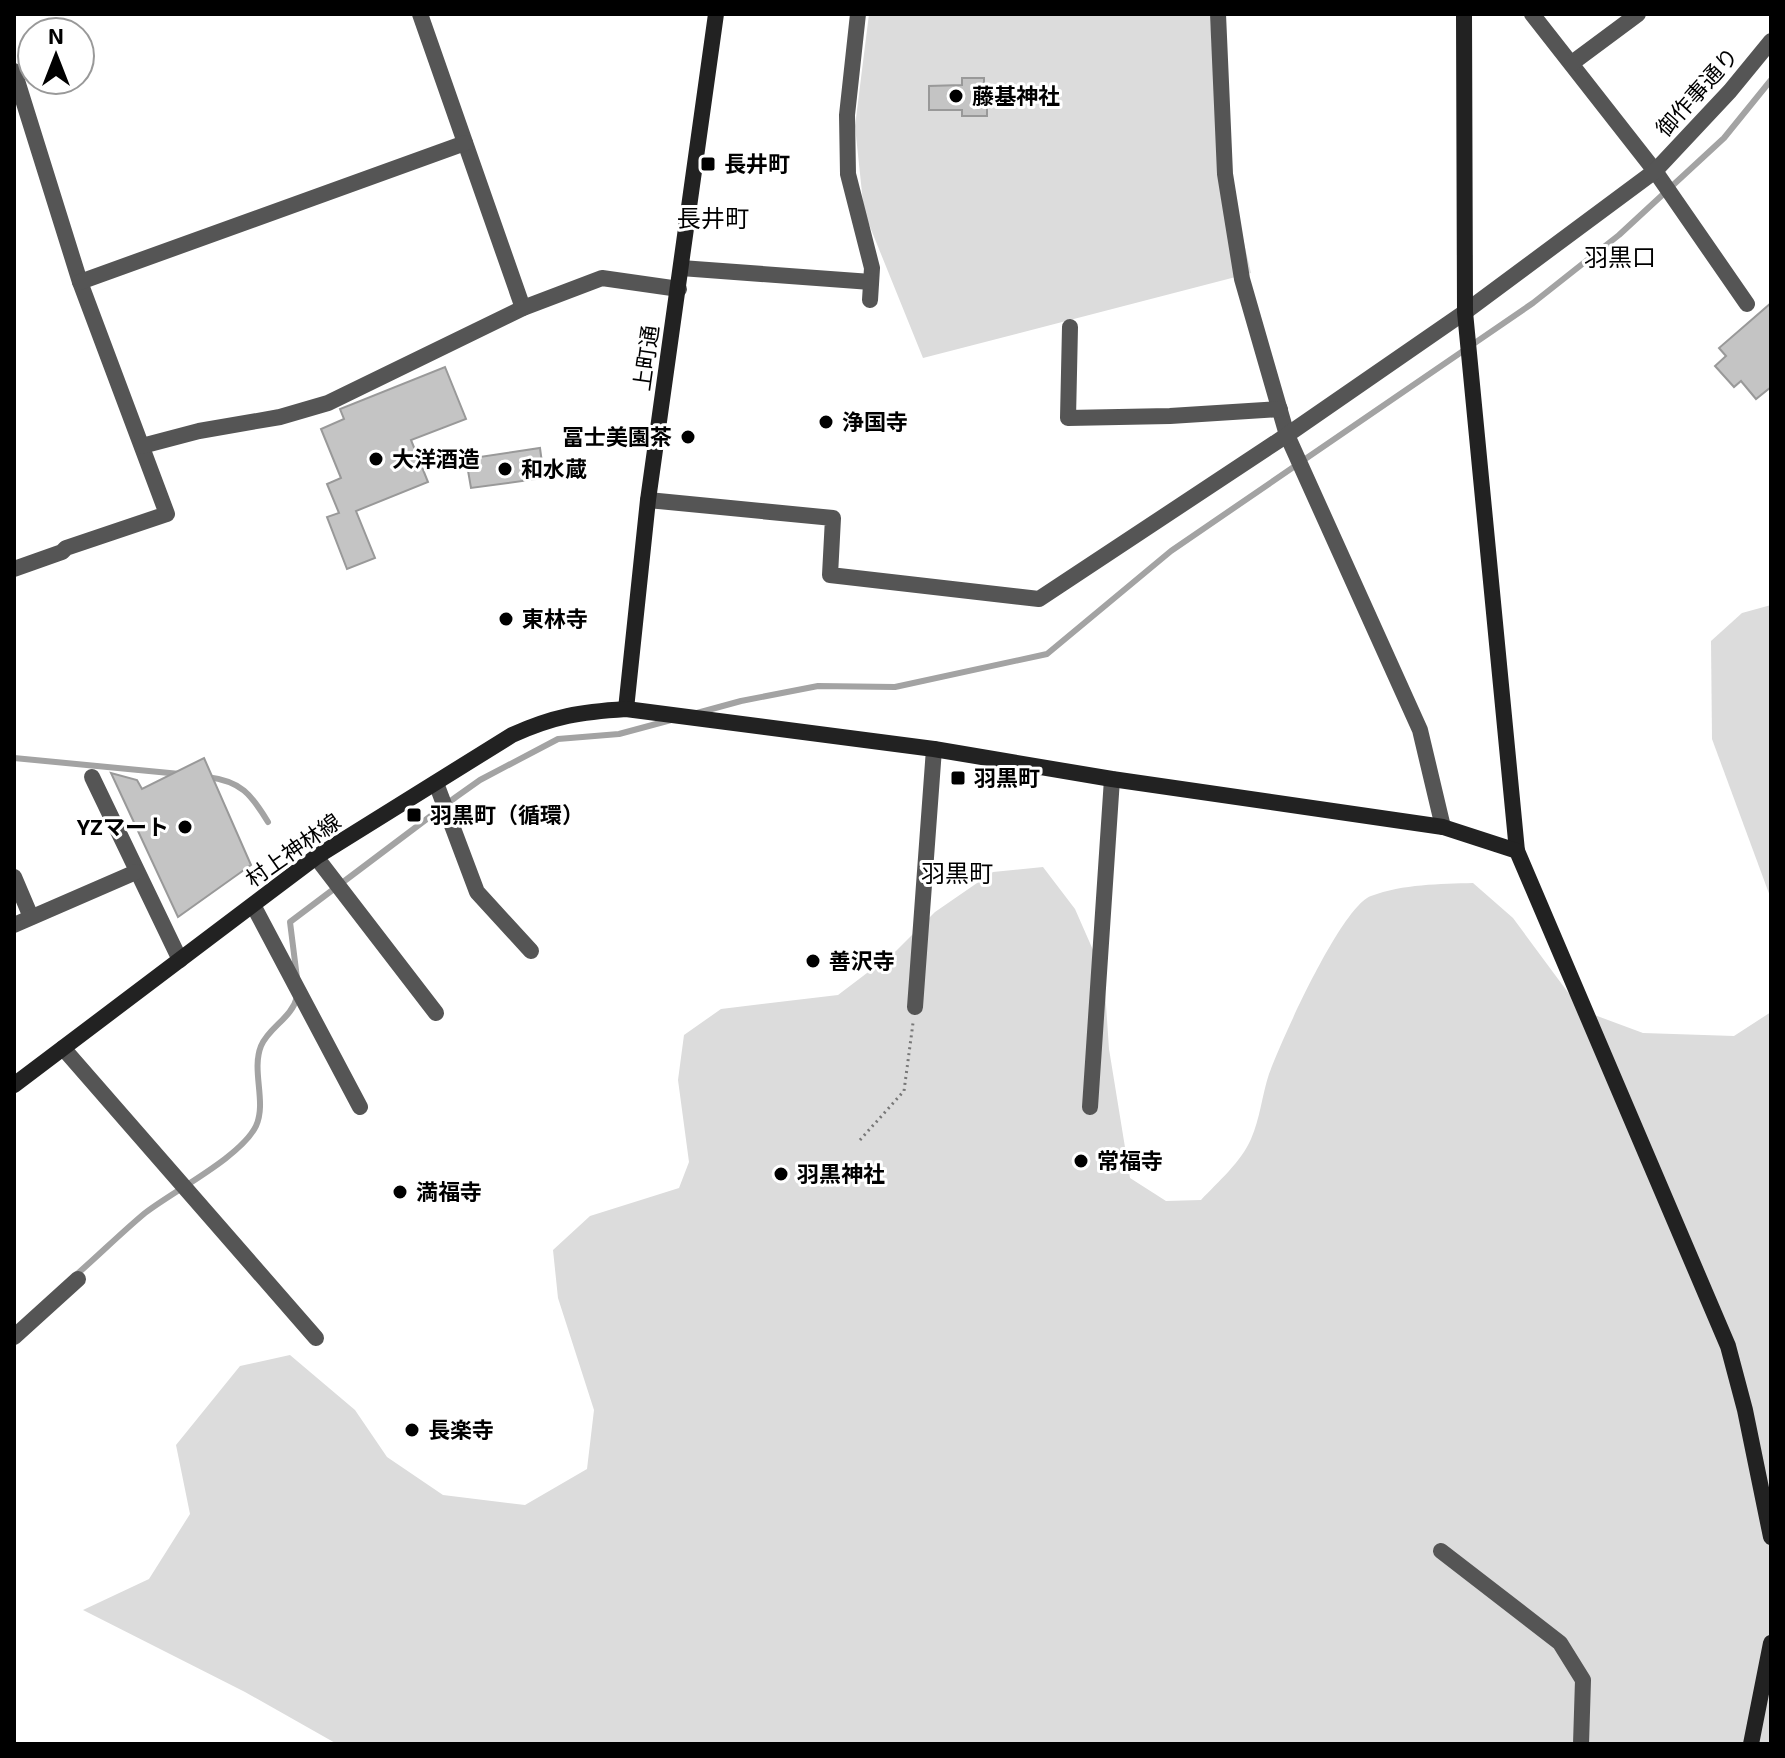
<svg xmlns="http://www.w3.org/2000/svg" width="1785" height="1758" font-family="'Exo 2','Noto Sans JP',sans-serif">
<rect width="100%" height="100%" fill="#fff"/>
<!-- green -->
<g fill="#dcdcdc">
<polygon points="869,14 1210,14 1217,126 1251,273 923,358 864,212 855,126"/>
<polygon points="1771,605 1771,899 1712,739 1711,641 1742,613"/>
<path d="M1043 867 1075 909 1104 975 1109 1049 1130 1178 1166 1201 1201 1200C1218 1182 1241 1162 1251 1139 1260 1119 1262 1095 1269 1074 1281 1041 1341 907 1371 896 1403 884 1440 884 1473 883L1513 918 1581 1010 1643 1033 1734 1036 1771 1012V1744H337L245 1692 83 1610 149 1579 190 1514 176 1445 240 1366 290 1355 355 1410 387 1457 443 1495 525 1505 587 1469 594 1410 558 1298 553 1250 590 1216 679 1188 689 1162 678 1080 684 1035 721 1009 838 995 896 951 935 912 993 872Z"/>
</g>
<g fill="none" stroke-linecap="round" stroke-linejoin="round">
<!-- stream -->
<g stroke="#a3a3a3" stroke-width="6">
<polyline points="697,713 741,701 818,686 895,687 1047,654 1171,551 1533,303 1619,235 1724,138 1771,80"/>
<polyline points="14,758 180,774"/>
<path d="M207 777C241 781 251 794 268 822"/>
<polyline points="297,978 290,922 456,797 480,780 558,739 619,734 671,720"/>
<path d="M76 1275C99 1255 121 1233 145 1213 173 1191 241 1157 256 1126 267 1102 251 1071 261 1046 269 1027 292 1018 297 997"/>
</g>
</g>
<!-- building -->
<g fill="#c4c4c4" stroke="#999" stroke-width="2">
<polygon points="962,78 984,78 984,90 995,90 996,105 987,105 987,116 962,116 962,110 929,110 929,86 962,85"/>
<polygon points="1771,303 1771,387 1756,399 1741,381 1734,387 1715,366 1726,356 1719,348"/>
<polygon points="445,367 466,419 411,440 428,482 356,511 375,558 347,569 327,517 339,513 327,484 341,478 321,429 344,419 340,409"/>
<polygon points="540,448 544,478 471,488 466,459"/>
<polygon points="204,758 251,865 178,917 111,773 137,780 142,789"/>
</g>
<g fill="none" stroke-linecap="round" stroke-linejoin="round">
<!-- path -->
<polyline stroke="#777" stroke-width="3" stroke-dasharray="2 4" stroke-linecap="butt" points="860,1140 904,1091 913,1023"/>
<!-- street -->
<g stroke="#555" stroke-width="16">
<polyline points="420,14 523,308"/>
<polyline points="858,14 847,115 848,174 872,268 870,300"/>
<polyline points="1218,14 1225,174 1242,279 1259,338 1287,435 1420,730 1443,827"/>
<polyline points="1532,14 1655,171 1747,304"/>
<polyline points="1572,63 1638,14"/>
<polyline points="14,71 80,282 167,514 66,548 62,552 14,569"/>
<polyline points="681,268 871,282"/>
<polyline points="80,282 465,143"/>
<polyline points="1070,327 1068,418 1170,416 1280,409"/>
<polyline points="142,446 199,431 280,417 328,403 523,308 602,278 679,289"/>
<polyline points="648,500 833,518 830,575 1039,599 1287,435 1465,312 1655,171 1730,91 1771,41"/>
<polyline points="92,777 180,960"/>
<polyline points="436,783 477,892 531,951"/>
<polyline points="316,857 436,1013"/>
<polyline points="14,877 31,917"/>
<polyline points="253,905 360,1107"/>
<polyline points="14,925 136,872"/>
<polyline points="915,1007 934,749"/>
<polyline points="63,1048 316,1338"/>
<polyline points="1090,1107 1112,779"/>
<polyline points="14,1337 78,1279"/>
<polyline points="1441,1551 1560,1643 1583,1680 1581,1744"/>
</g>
<!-- secondary -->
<g stroke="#222" stroke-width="16">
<polyline points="1464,14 1465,312 1517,851"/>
<polyline points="626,709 648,500 716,14"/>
<path d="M14 1085 316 857 512 735C554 716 580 712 626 709L934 749 1112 779 1443 827 1517 851 1728 1346 1745 1410 1771 1537"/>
<polyline points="1751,1744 1771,1643"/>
</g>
</g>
<!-- markers -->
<g fill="#000" stroke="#fff" stroke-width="3">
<circle cx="956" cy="96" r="8"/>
<rect x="700" y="156" width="16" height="16" rx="4"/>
<circle cx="826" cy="422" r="8"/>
<circle cx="688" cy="437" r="8"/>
<circle cx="376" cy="459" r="8"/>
<circle cx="505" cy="469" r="8"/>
<circle cx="506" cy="619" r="8"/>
<rect x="950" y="770" width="16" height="16" rx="4"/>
<rect x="406" y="807" width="16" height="16" rx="4"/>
<circle cx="185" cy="827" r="8"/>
<circle cx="813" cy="961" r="8"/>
<circle cx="1081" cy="1161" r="8"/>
<circle cx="781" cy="1174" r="8"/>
<circle cx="400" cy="1192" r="8"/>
<circle cx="412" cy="1430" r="8"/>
</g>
<g text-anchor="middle" stroke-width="6" stroke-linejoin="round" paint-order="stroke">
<!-- street labels -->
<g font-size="22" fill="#000" stroke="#fff">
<text transform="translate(1697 92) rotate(-48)" y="8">御作事通り</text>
<text transform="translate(646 358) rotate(-82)" y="8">上町通</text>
<text transform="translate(293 850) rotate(-35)" y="8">村上神林線</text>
</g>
<!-- poi labels -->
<g font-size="22" font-weight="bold" fill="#000" stroke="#fff" text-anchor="start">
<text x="972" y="104">藤基神社</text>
<text x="724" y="172">長井町</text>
<text x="842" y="430">浄国寺</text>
<text x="672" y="445" text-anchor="end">冨士美園茶</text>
<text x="392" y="467">大洋酒造</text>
<text x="521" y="477">和水蔵</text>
<text x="522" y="627">東林寺</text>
<text x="974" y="786">羽黒町</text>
<text x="430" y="823">羽黒町（循環）</text>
<text x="169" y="835" text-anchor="end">YZマート</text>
<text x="829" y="969">善沢寺</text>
<text x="1097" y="1169">常福寺</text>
<text x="797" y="1182">羽黒神社</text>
<text x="416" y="1200">満福寺</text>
<text x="428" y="1438">長楽寺</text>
</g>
<!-- neighbourhood labels -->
<g font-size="24" fill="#000" stroke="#fff">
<text x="713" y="227">長井町</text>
<text x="1620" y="266">羽黒口</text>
<text x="957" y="882">羽黒町</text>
</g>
</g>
<!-- border -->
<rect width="1785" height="1758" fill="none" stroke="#000000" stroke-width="32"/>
<!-- north arrow -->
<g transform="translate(56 56)"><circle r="38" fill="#ffffff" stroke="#999999" stroke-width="2"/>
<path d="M0-6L14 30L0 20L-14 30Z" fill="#000000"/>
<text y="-12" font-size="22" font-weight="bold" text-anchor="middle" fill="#000000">N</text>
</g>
</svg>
